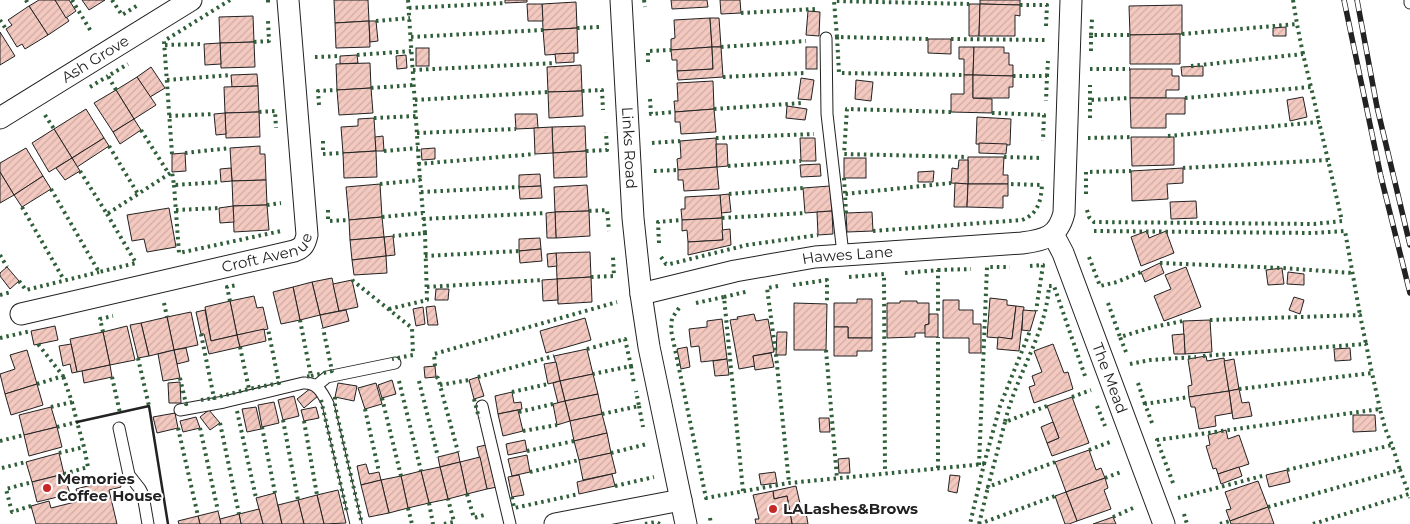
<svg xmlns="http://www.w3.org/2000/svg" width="1410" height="524" font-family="Montserrat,sans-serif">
<defs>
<pattern id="building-hatch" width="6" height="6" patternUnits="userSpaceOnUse" patternTransform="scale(1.25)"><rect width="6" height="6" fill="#f3c9c0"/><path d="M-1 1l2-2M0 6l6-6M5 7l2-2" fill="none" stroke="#d0aca5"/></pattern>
</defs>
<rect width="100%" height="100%" fill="#fff"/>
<!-- building -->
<g fill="url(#building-hatch)" stroke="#222">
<polygon points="39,0 55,0 69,21 48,35 29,6"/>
<polygon points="55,0 69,0 76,11 66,18"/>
<polygon points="82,0 105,0 89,10"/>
<polygon points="334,0 368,0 369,21 335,23"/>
<polygon points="505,0 527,0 527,2 505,3"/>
<polygon points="671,0 707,0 708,7 672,9"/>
<polygon points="720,0 740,0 741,13 721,14"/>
<polygon points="980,0 1020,0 1020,5 980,4"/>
<polygon points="576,2 577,28 543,30 542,4"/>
<polygon points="527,4 542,4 543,21 528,21"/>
<polygon points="969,4 980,4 979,36 969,36"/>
<polygon points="980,4 1020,5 1020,16 1015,15 1015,36 979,36"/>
<polygon points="1182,5 1182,34 1130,35 1129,6"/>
<polygon points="29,6 48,35 25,49 22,44 17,47 6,29 12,25 8,20"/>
<polygon points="808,11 820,12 819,36 806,35"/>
<polygon points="253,16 254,42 220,43 219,17"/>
<polygon points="710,18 712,47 671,50 671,39 675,38 674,20"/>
<polygon points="710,18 719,18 721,47 712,47"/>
<polygon points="369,21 370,47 336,48 335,23"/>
<polygon points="369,21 376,21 378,41 370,42"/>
<polygon points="1286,27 1286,36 1273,36 1273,28"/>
<polygon points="577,28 578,53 545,55 543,30"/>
<polygon points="0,32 15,56 0,65"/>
<polygon points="1180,34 1180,64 1130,64 1130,35"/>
<polygon points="928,39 951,39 951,54 928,53"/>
<polygon points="254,42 255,67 221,68 220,43"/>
<polygon points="220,43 221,64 205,65 204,44"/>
<polygon points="712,47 713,69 677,71 677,60 672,60 671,50"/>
<polygon points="712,47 721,47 723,77 678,80 677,71 713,69"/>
<rect x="806" y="47" width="11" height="22"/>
<polygon points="959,47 974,47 973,75 964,75 964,59 959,59"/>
<polygon points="974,47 1004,47 1004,53 1009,53 1009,65 1013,65 1013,76 973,75"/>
<rect x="416" y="48" width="13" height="18"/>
<polygon points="574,53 574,62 556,63 555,54"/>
<polygon points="357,55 358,63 340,64 340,56"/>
<polygon points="406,55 407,68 397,69 396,56"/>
<polygon points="370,63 371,88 337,90 336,64"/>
<polygon points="581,65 582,91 548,92 547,67"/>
<polygon points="1203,66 1203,76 1182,76 1181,67"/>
<polygon points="151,67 165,88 150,97 137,77"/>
<polygon points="1130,69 1172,69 1172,76 1179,76 1179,90 1166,90 1166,98 1130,98"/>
<polygon points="257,74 258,86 232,87 231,75"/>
<polygon points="964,75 973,75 973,98 992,99 992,113 951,112 951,94 964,94"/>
<polygon points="973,75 1013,76 1013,87 1009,87 1009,98 973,98"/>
<polygon points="137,77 156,105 134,119 116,90"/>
<polygon points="801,78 814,80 811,100 798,99"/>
<polygon points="856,80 873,82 871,101 855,99"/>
<polygon points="713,81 714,109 675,112 674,101 678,101 677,83"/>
<polygon points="258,86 259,112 225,113 224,87"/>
<polygon points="371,88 373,113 339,115 337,90"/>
<polygon points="116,90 134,119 113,132 94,103"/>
<polygon points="582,91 583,116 549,118 548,92"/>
<polygon points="1303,97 1307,117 1290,121 1287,100"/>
<polygon points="1130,98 1185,98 1185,114 1166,114 1166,128 1131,128"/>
<polygon points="787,106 807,109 805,120 786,118"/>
<polygon points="86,109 104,138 72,158 54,129"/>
<polygon points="714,109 716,132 681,134 680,122 675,122 675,112"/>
<polygon points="259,112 260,137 226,138 225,113"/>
<polygon points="225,113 226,134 216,135 214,114"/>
<polygon points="515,114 537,114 538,128 516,129"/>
<polygon points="977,117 1011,119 1010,145 976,144"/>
<polygon points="374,118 376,151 343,153 341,127 358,126 358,119"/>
<polygon points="134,119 141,130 120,144 113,132"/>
<polygon points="585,126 586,151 553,153 552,127"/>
<polygon points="552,127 553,153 535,154 534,128"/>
<polygon points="54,129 72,158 49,172 32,143"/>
<polygon points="383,136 384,151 376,151 375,137"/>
<polygon points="1131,137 1174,137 1174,165 1132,166"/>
<polygon points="104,138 109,146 77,167 72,158"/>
<polygon points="716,138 717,167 678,170 677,159 681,158 680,141"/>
<polygon points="800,138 815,138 816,161 801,161"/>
<polygon points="979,143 1007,144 1006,154 979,153"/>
<polygon points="716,144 727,144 728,166 717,167"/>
<polygon points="260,146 260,154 265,154 266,180 232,181 230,148"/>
<polygon points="26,148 43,176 14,195 0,172 0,163"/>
<polygon points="435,148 435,159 422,160 421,149"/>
<polygon points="376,151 377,177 344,178 343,153"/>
<polygon points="586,151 587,177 554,178 553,153"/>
<polygon points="185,153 186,171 172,172 172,154"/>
<polygon points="968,157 1004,157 1003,175 1008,175 1008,184 968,184"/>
<polygon points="72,158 80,171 65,180 56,168"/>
<rect x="844" y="158" width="22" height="20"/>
<polygon points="959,160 968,160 968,184 951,183 952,168 958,169"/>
<polygon points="820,164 821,176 801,177 800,165"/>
<polygon points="717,167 719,189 684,191 683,180 678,180 678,170"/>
<polygon points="231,168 232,181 221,182 220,169"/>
<polygon points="1183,168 1183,183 1167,184 1168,199 1132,201 1131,171"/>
<polygon points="934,171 933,182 918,182 918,172"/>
<polygon points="0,172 14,195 0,203"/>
<polygon points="540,174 541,186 519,187 519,175"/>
<polygon points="43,176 51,189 22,207 14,195"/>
<polygon points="266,180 267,205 233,206 232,181"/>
<polygon points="955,183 968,184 967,207 954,207"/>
<polygon points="380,184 382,217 349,220 346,187"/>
<polygon points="968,184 1008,184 1008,196 1003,196 1003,208 967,207"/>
<polygon points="587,185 589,211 555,212 554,187"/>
<polygon points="541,186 542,198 520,199 519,187"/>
<polygon points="830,186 832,211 805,213 803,188"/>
<polygon points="729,194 731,212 721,213 720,195"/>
<polygon points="720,195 722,218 682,220 681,209 685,209 685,197"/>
<polygon points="1196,201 1197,218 1171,219 1170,202"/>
<polygon points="267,205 269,230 234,232 233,206"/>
<polygon points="233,206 234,222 220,223 219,208"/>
<polygon points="169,208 176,247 147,252 144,239 132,241 127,215"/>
<polygon points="589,211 590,236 556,238 555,212"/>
<polygon points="832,211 833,234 818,235 817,212"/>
<polygon points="555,212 556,238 547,238 546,213"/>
<polygon points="872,212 873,231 847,232 846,213"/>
<polygon points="382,217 384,237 350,240 349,220"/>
<polygon points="722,218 723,240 688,242 687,230 682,231 682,220"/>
<polygon points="730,229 731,245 688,255 688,242 723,240 722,230"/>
<polygon points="1147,231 1149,238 1166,231 1174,253 1141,266 1131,237"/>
<polygon points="393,236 395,255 386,256 384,237"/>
<polygon points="384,237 386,256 352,260 350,240"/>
<polygon points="540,238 541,249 519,251 519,239"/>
<polygon points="541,249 542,261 520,263 519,251"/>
<polygon points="590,252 591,277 557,279 556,253"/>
<polygon points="556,253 557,266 548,267 547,254"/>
<polygon points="386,256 387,273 354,275 352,260"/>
<polygon points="1160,263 1164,273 1145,282 1141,272"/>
<polygon points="7,267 19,281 10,289 0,276 0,273"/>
<polygon points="1186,267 1201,307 1164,321 1154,296 1171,289 1165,275"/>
<polygon points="1282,268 1284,284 1268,285 1266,270"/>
<polygon points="1288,272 1304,274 1304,285 1287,284"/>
<polygon points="591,277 592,302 558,304 557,279"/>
<polygon points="332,278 339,311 320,315 312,282"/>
<polygon points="557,279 558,300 543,301 542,280"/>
<polygon points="352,280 358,307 339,311 333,284"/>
<polygon points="312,282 320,315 300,320 293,287"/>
<polygon points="293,287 300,320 281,324 273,292"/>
<polygon points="436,289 449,289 448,300 435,300"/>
<polygon points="254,296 257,308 263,307 268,329 237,335 230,301"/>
<polygon points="1294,297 1304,300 1300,314 1289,310"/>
<polygon points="990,298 1007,300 1007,305 1016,306 1012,339 987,337"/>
<polygon points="857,299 872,299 872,338 848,338 848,327 834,327 834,303 857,303"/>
<polygon points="943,300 959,300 959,310 973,310 973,324 981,324 981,353 969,353 969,338 943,338"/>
<polygon points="230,301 237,335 211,341 205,307"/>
<polygon points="900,301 917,301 917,303 929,303 929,324 925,325 926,333 915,333 915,337 887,338 887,303 900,303"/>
<polygon points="794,303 827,304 826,350 794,350"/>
<polygon points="435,306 438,325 428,325 426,307"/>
<polygon points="1016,306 1024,307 1019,351 997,349 998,337 1012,339"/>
<polygon points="423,307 425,324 416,326 413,309"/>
<polygon points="205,310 211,341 237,335 240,347 209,354 204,334 201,334 196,312"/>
<polygon points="346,310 349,321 323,328 320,315"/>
<polygon points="1023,310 1036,311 1030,331 1022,330"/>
<polygon points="191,312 198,345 174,350 167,317"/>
<polygon points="754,314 756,321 768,319 774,352 753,356 755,366 739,369 730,320 738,319 737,317"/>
<polygon points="929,314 938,314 938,337 925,337 925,325 929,324"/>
<polygon points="167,317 174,350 149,356 141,323"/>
<polygon points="585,318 591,340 546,353 540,331"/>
<polygon points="722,319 727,359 701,362 699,346 691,347 689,329 707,327 707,321"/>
<polygon points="1210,320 1212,352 1185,354 1183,321"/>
<polygon points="141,323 149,356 138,358 130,325"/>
<polygon points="55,326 58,340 34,345 31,331"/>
<polygon points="127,326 135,360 110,365 103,332"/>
<polygon points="834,327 848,327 848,338 872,338 872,351 857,351 857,356 834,356"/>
<polygon points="264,329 266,341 240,347 237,335"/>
<polygon points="103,332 110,365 77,372 70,339"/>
<polygon points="777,332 787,332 786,355 776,355"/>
<polygon points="1184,334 1185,354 1174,354 1172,335"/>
<polygon points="71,344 77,372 72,373 70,364 63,366 59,346"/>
<polygon points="1053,344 1064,373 1068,372 1073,389 1034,403 1029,387 1035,385 1032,376 1042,372 1034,351"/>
<polygon points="687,347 690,367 681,369 677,349"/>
<polygon points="186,348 189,361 177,364 174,350"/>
<polygon points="1350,348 1351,360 1335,361 1334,349"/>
<polygon points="587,349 593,374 560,381 554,356"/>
<polygon points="27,350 37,384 5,394 0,374 15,369 10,355"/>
<polygon points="174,350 180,378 163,381 158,354"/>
<polygon points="771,353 774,367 755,370 753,356"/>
<polygon points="1206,356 1207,361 1224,358 1229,391 1189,397 1188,386 1192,385 1188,359"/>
<polygon points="727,359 729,375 715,376 713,361"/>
<polygon points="1234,359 1239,389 1229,391 1224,361"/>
<polygon points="556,362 560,381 548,384 544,364"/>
<polygon points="110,365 112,377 84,383 82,371"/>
<polygon points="435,366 436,377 425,378 424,367"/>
<polygon points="593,374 598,394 565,401 560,381"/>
<polygon points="478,377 484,396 474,399 469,380"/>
<polygon points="392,380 396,394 382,398 378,385"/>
<polygon points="560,381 565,401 558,403 553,383"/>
<polygon points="180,382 181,403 169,403 168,383"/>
<polygon points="338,383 357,386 354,401 335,397"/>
<polygon points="376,383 382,404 365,409 358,388"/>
<polygon points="37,384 43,405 11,415 5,394"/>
<polygon points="311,388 318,396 304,408 297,399"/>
<polygon points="1239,389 1242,403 1249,402 1252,416 1233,419 1229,391"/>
<polygon points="1229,391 1232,413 1215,416 1216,426 1199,429 1195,407 1191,407 1189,397"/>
<polygon points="512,392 514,403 521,402 522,409 498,414 495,396"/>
<polygon points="598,394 602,414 570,421 565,401"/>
<polygon points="294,396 299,416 283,420 278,400"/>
<polygon points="1072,397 1089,443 1052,456 1047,443 1059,438 1047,406"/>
<polygon points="565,401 570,421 557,425 553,404"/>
<polygon points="274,402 279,423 262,427 258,405"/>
<polygon points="51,407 57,427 24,435 19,415"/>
<polygon points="256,407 261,429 247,432 242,409"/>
<polygon points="316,407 319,418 304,421 301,410"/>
<polygon points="209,410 220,423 210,430 200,417"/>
<polygon points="518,410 523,431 503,436 498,414"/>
<polygon points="175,413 178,428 157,433 153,417"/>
<polygon points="602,414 607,433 574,441 570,421"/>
<polygon points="1353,415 1375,415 1376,431 1353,432"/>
<polygon points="196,417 200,428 183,432 180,421"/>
<polygon points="819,418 829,418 830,432 820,432"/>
<polygon points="1053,422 1059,438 1047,443 1041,427"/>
<polygon points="57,427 62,447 29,456 24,435"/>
<polygon points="1226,430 1228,439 1239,435 1249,464 1218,474 1216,468 1213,469 1206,446 1210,445 1208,435"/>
<polygon points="607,433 611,453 579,460 574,441"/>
<polygon points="525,440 527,451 508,455 506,444"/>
<polygon points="486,445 497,487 487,489 477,447"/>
<polygon points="1089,450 1096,470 1101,468 1105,478 1066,492 1055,462"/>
<polygon points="458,452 460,462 440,467 438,457"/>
<polygon points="59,453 64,474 32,482 26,462"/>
<polygon points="611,453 616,473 583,480 579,460"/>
<polygon points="527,455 530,472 512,476 508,459"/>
<polygon points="480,457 487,489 467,494 460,462"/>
<polygon points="849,458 850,473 839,473 838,459"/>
<polygon points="460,462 467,494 448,499 440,467"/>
<polygon points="366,464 369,474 379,472 381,480 361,485 357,466"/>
<polygon points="440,467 448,499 429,503 421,471"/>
<polygon points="1239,467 1242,476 1221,484 1218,474"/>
<polygon points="1287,470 1290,482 1269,487 1266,475"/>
<polygon points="421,471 429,503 408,508 401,476"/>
<polygon points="775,472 777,483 761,485 759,474"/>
<polygon points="64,474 70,494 37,502 32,482"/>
<polygon points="612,474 615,486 579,494 577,482"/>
<polygon points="519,475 524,495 512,497 508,477"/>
<polygon points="950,475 960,476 957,493 948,491"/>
<polygon points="401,476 408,508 389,513 381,480"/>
<polygon points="119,478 121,487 109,490 117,524 36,524 31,506 49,501 51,508 79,501 76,489"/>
<polygon points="1105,478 1108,488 1104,490 1111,509 1077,521 1066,492"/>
<polygon points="381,480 389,513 369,517 361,485"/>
<polygon points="1258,481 1268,507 1230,521 1226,510 1231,509 1225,492"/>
<polygon points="796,486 801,508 805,507 808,524 792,524 787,496 774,499 773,491"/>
<polygon points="338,490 346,523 324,524 317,495"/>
<polygon points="773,491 774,499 787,496 792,524 756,524 755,519 759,519 753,495"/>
<polygon points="1066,492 1077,521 1069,524 1065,524 1055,496"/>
<polygon points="275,493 282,524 263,524 256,498"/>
<polygon points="317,495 324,524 304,524 298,500"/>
<polygon points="298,500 304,524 282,524 278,505"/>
<polygon points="1268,507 1274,524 1231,524 1230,521"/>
<polygon points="259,509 263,524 241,524 239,514"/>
<polygon points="218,511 221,524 200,524 198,516"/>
<polygon points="239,514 241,524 221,524 220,519"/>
<polygon points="198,516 200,524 179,524 178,521"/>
<polygon points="1113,517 1116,524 1093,524"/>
</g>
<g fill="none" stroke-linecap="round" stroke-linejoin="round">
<defs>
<g id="lane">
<polyline points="1410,0 1410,3"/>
<polyline points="826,38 827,114 843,254"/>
<polyline points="316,386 327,377 395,363"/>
<polyline points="482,406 510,524"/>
<path d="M180 410 224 402 303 383C317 382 322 392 328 404L356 524"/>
<polyline points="119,428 129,475 140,489 143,495 148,524"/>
</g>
<g id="street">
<path id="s1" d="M621 0 633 218 641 294"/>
<path id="s2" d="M0 118 191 0"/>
<path id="s3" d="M1053 234 1063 253 1164 524"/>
<path id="s4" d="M21 314 294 251C303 248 305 244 307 235L288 0"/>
<polyline points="555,524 681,500"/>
<path id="s5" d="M686 524 649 347 641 294 735 271 815 257 1022 243C1045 240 1058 237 1064 213L1071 0"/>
</g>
</defs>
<!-- lane casing -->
<use href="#lane" stroke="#222" stroke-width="13"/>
<!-- street casing -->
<use href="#street" stroke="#222" stroke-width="23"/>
<!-- lane -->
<use href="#lane" stroke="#fff" stroke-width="11"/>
<!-- street -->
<use href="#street" stroke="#fff" stroke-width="21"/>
<defs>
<g id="rail">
<polyline points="1344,0 1381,177 1410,293"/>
<polyline points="1357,0 1377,107 1410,245"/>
</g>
</defs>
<!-- rail casing -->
<use href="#rail" stroke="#222" stroke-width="5.5"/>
<!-- rail -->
<use href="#rail" stroke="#fff" stroke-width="4" stroke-dasharray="11" stroke-linecap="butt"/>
<!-- hedge -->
<g stroke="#2f5e38" stroke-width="4" stroke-dasharray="2.5 4" stroke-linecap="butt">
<polyline points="26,0 29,6"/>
<polyline points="72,0 92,33"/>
<polyline points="112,0 122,15 138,5"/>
<polyline points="268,0 268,6"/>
<polyline points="408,0 420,180"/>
<polyline points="644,0 645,7"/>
<polyline points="1293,0 1297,24"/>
<polyline points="1020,5 1047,5 1046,26"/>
<polyline points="409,8 505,3"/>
<polyline points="741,13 815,9"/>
<polyline points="0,20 6,29"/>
<polyline points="376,21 410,18"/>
<polyline points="577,28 599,27"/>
<polyline points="1182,34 1297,24 1303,54"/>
<polyline points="1091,35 1092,19"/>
<polyline points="411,37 543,30"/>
<polyline points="837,37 839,73 964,75"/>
<polyline points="928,39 837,37 834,1 969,4"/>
<polyline points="951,39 1047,40"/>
<polyline points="254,42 269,41 268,21"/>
<polyline points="165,45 204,44"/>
<polyline points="721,47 806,41"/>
<polyline points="1091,51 1091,35 1130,35"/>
<polyline points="357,55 411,51"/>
<polyline points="315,57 340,56"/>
<polyline points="648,62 648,51 671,50"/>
<polyline points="1191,66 1303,54 1311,87"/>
<polyline points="1090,69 1130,69"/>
<polyline points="413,70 556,63"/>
<polyline points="1013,76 1047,76 1046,101"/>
<polyline points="1047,76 1048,61"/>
<polyline points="723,77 805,73"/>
<polyline points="167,80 231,75"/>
<polyline points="90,87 108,76"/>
<polyline points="371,88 414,85"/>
<polyline points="116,90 108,76 128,64"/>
<polyline points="582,91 602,90 603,110"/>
<polyline points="1185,98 1311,87 1319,122"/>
<polyline points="650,99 651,114 675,112"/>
<polyline points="415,100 548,92"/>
<polyline points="1090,100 1090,85"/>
<polyline points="319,105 318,91 337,90"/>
<polyline points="714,109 802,103"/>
<polyline points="259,112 275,111 276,128"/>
<polyline points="951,112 847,109 844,154 968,157"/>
<polyline points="992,113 1044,115 1043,141"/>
<polyline points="45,115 54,129"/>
<polyline points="169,116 214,114"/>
<polyline points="374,118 416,116"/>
<polyline points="1090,118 1090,100 1130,98"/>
<polyline points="141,130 169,174"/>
<polyline points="417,133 516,129"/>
<polyline points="1168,136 1319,122 1328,160"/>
<polyline points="716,138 814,134"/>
<polyline points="1088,138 1133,137"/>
<polyline points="323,141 323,154 343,153"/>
<polyline points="652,143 680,141"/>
<polyline points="109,146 138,194"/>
<polyline points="384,151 418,148"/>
<polyline points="586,151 607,150 606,132"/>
<polyline points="185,153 230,148"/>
<polyline points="172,154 164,41 230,0"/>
<polyline points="1004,157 1043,158"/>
<polyline points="418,164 535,154"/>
<polyline points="728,166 801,161"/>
<polyline points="80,171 107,214 172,172 174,185 221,182"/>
<polyline points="654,171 678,170"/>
<polyline points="844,178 845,194"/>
<polyline points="380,184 420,180 423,213"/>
<polyline points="174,185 179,253 281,231"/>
<polyline points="51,189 99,272 136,263 107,214"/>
<polyline points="421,192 519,187"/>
<polyline points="729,194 803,188"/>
<polyline points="1086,194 1086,172 1131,171"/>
<polyline points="267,205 281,203"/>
<polyline points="22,207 64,280"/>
<polyline points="176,210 219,208"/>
<polyline points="328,210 328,221 349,220"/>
<polyline points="1087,210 1089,217 1094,222 1314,224 1342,221 1328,160 1183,168"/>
<polyline points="589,211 607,210 609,231"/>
<polyline points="846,213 845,194 951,183"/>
<polyline points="382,217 423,213 425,233"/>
<polyline points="722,218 805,213"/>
<polyline points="423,219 546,213"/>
<path d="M873 231 1022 220C1038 214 1041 201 1042 185L1008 184"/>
<polyline points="1094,231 1313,233 1345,231 1360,315"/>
<polyline points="659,243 658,222 682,220"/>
<polyline points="0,255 7,267"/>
<polyline points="425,256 519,251"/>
<polyline points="661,257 666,264 670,264 747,245 818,235"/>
<polyline points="1089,257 1100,286 1117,282 1141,272"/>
<polyline points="1160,263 1282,268 1353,273"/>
<polyline points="1030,266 1043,265 1036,311"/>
<polyline points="938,270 971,269"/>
<polyline points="905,273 938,270 938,314"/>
<polyline points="591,277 614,276 613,257"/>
<polyline points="849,277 884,274 885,473"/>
<polyline points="352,280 412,328 413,355 392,359"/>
<polyline points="19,281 26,290 99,272"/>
<polyline points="793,285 827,280 827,304"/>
<polyline points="778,286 767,288 776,355 789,483"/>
<polyline points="427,287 542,280"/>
<polyline points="0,295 11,292"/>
<polyline points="724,297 749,291"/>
<polyline points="230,301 227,287 237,285"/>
<polyline points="164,303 167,317"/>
<polyline points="696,303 724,297 743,491"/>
<polyline points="1108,303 1120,337"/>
<polyline points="679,308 672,318 671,330 706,498 789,483 984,464 970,524"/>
<polyline points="389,309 427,300 425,233 393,236"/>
<polyline points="300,320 311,376 303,377"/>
<polyline points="1210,320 1360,315 1366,344"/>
<polyline points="103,332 100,319 113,316"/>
<polyline points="201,334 214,398 249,389"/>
<polyline points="0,338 31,331"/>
<polyline points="240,347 249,389 279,383 268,329"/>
<polyline points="587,349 625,339 631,366 593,374"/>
<polyline points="826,350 837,478"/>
<polyline points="1126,352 1120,337 1153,327 1183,321"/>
<polyline points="1203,356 1366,344 1372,373"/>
<polyline points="138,358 149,406"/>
<polyline points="1130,364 1150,360 1196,357"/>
<polyline points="435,366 434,354 617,302"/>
<polyline points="631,366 634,384"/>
<polyline points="311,376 332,371 323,328"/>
<polyline points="112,377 120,413"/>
<polyline points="436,377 438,378 458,452"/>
<polyline points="478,377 554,356"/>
<polyline points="180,378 186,404 189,403"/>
<polyline points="399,381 421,471"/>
<polyline points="419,381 438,457"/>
<polyline points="1138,383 1145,404"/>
<polyline points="37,384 63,376 38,344"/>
<polyline points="440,385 469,380"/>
<polyline points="1239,389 1372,373 1380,409"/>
<polyline points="512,392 548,384"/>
<polyline points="335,397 335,406 362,524"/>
<polyline points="1072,397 1091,390"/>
<polyline points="382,398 401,476"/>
<polyline points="474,399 479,418"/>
<polyline points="201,400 214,398"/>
<polyline points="321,400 347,512"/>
<polyline points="639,406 643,427"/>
<path d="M1047 406 1005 422C1016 375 1046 334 1049 286H1054L1085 376"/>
<polyline points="1097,406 1105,426"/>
<polyline points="51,407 72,402 63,376"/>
<polyline points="365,409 379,472"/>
<polyline points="237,411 256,498"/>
<polyline points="519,412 553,404"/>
<polyline points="602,414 639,406 636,391"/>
<polyline points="283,420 298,500"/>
<polyline points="304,421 317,495"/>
<polyline points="1005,422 988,487 1055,462"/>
<polyline points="220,423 239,514"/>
<polyline points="1152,423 1145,404 1189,397"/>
<polyline points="57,427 77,422 72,402"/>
<polyline points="262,427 275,493"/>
<polyline points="178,428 198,516"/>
<polyline points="200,428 218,511"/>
<polyline points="523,431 557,425"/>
<polyline points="0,441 24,435"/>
<polyline points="1089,450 1110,442"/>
<polyline points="527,451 574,441"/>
<polyline points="59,453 84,447 77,422"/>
<polyline points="611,453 647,444"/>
<polyline points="984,464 1000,406 1030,331"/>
<polyline points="979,465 987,267 1010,267"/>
<polyline points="2,468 26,462"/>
<polyline points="938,468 938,337"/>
<polyline points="1287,470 1392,445 1400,470"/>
<polyline points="530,472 579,460"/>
<polyline points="64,474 88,467 84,447"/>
<polyline points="1105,478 1121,472"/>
<polyline points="1173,483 1157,440 1380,409 1385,428 1392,445"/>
<polyline points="615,486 654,477"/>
<polyline points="467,494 474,518 484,515"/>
<polyline points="512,497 514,508 579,494"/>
<polyline points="1178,498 1266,475"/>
<polyline points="429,503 433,524"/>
<polyline points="31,506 12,512 6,489 32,482"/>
<polyline points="1268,507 1400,470 1409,494"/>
<polyline points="408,508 412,524"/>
<polyline points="1184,514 1187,524"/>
<polyline points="1113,517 1133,508"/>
<polyline points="710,518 711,524"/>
<polyline points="444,524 454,522 448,499"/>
<polyline points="645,524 656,522 660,524"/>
<polyline points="979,524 1055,496"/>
<polyline points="979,524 988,487"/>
<polyline points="1220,524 1230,521"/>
<polyline points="1313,524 1409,494 1410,498"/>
</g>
<!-- wall -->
<polyline stroke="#222" stroke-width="2.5" points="77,422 149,406 168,524"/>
</g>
<!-- markers -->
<g fill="#c62828" stroke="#fff" stroke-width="2">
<circle cx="47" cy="488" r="5"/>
<circle cx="773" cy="509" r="5"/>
</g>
<g text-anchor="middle" stroke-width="4" stroke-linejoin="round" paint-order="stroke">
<!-- street labels -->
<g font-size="15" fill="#222" stroke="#fff">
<text dy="5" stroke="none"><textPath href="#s2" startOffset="112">Ash Grove</textPath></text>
<text dy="5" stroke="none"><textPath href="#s1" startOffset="148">Links Road</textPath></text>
<text dy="5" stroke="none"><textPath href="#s4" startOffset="255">Croft Avenue</textPath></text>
<text dy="5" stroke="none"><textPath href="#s5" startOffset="445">Hawes Lane</textPath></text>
<text dy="5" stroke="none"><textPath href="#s3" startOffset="155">The Mead</textPath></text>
</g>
<!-- poi labels -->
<g font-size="15" font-weight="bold" fill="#222" stroke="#fff" text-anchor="start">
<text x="57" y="484">Memories<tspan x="57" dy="17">Coffee House</tspan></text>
<text x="783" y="514">LALashes&amp;Brows</text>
</g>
</g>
</svg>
